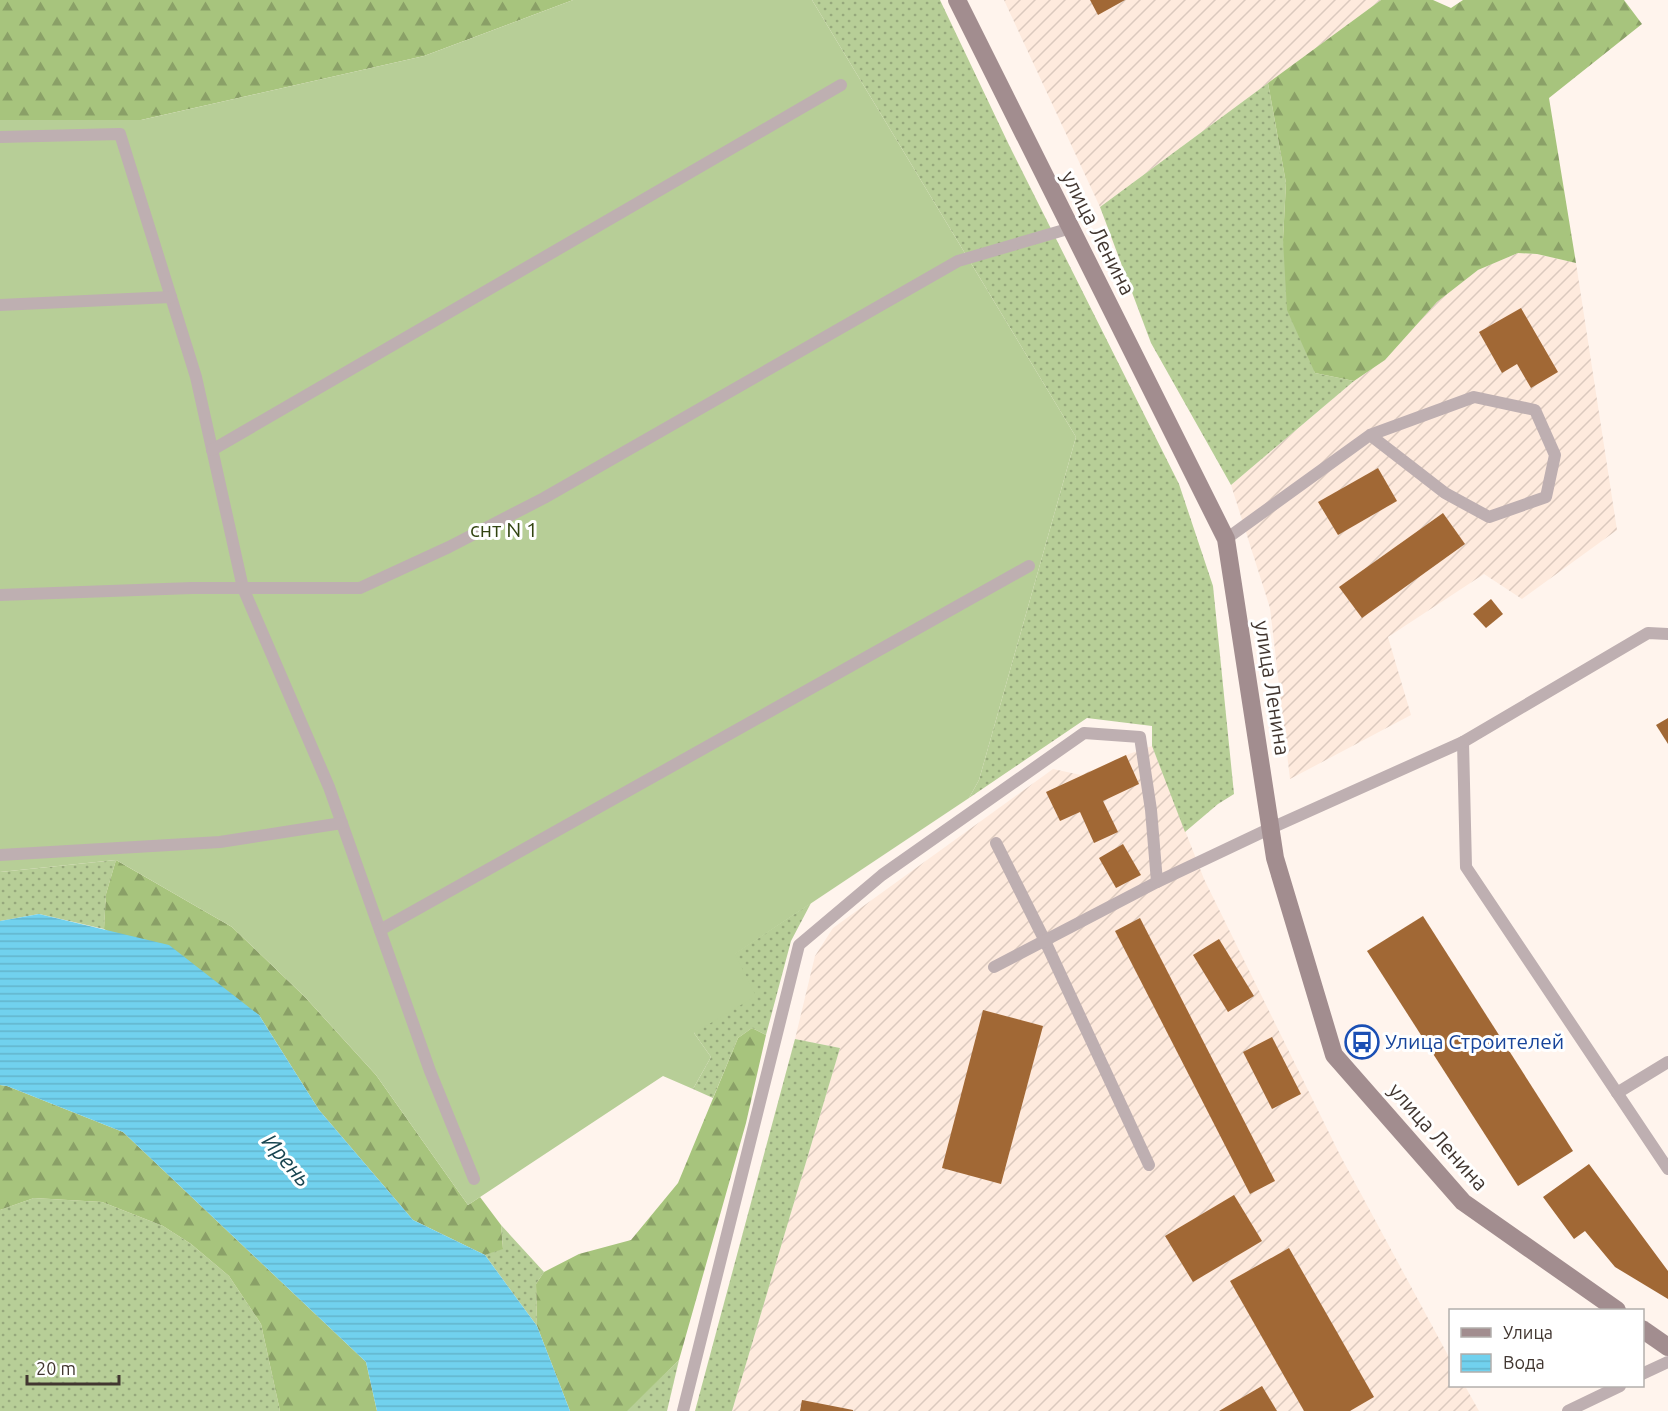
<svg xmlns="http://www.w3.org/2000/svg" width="1668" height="1411" font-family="Ubuntu,sans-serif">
<defs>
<pattern id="industrial-furrows" width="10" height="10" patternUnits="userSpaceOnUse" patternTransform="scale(1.5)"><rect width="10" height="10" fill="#feeadd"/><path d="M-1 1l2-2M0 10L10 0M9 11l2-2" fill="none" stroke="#dbc9be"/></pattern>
<pattern id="grass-dots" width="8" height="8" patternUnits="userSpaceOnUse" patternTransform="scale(1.5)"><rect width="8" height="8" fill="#b7ce97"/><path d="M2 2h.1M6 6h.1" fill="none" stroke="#96a87c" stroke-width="1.8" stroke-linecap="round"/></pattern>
<pattern id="forest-firs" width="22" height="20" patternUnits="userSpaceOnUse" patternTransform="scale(1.5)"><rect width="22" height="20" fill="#a7c47d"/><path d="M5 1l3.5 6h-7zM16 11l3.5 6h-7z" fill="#8aa067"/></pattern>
<pattern id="water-rules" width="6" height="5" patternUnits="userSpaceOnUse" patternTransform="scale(1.5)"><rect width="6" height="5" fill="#71d1ee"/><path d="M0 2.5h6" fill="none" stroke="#63b4cc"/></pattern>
</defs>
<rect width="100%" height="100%" fill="#fff4ed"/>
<!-- industrial -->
<g fill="url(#industrial-furrows)">
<polygon points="1004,0 1381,0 1100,207"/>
<polygon points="1518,253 1537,254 1576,263 1617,530 1522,599 1484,574 1388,637 1411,715 1290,779 1270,608 1231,485 1354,381 1385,360 1437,302 1478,270"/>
<polygon points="1152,746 1204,879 1340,1155 1450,1359 1450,1386 1465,1386 1479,1411 732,1411 840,1048 795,1039 815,956 833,928 1053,769 1081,775 1126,755"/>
</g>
<!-- grass -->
<g fill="url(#grass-dots)">
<polygon points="812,0 940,0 1009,145 1179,484 1213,586 1234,794 1218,804 1185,832 1152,746 1152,726 1087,718 969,798 979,780 1076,437"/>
<polygon points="1268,83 1286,183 1283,240 1315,373 1354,381 1231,485 1151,343 1100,207"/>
<polygon points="116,860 106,894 104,929 39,914 0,921 0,872"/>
<polygon points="811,903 791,941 766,1035 752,1028 738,1038 713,1098 693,1089 711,1057 694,1033 734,954"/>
<polygon points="795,1039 840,1048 732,1411 695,1411"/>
<polygon points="34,1198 102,1202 163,1226 191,1244 229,1276 261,1324 280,1411 0,1411 0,1210"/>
<polygon points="501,1225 544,1272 536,1284 537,1326 485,1255 503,1248"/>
<polygon points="679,1360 667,1411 626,1411"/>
</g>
<!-- forest -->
<g fill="url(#forest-firs)">
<polygon points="0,0 573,0 424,56 141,120 0,120"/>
<polygon points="1381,0 1433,0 1451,8 1463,0 1624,0 1642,24 1549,98 1576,263 1537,254 1518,253 1478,270 1437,302 1385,360 1354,381 1315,373 1287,310 1283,240 1286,183 1268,83"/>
<polygon points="116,860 232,927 305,997 376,1075 468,1205 480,1197 501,1225 503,1249 485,1255 413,1220 319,1110 259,1015 104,929 106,894"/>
<polygon points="752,1028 766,1035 746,1123 679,1360 627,1411 570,1411 537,1326 536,1284 544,1272 579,1254 631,1240 678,1183 738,1038"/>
<polygon points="0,1085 7,1086 123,1132 366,1362 377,1411 280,1411 261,1324 229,1276 191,1244 163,1226 102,1202 34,1198 0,1210"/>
</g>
<!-- garden -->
<polygon fill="#b7ce97" points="573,0 812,0 1076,437 979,780 969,798 735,954 756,996 694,1033 711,1057 693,1089 663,1076 468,1205 376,1075 305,997 232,927 116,860 0,872 0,120 141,120 424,56"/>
<!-- water -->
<polygon fill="url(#water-rules)" points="39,914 169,945 259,1015 319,1110 413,1220 485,1255 537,1326 570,1411 377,1411 366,1362 123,1132 7,1086 0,1085 0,921"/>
<!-- building -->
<g fill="#a16835">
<polygon points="1090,0 1125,0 1098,15"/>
<polygon points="1521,308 1558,372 1531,388 1517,364 1502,373 1479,332"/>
<polygon points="1378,468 1397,501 1338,535 1318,502"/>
<polygon points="1443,513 1465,544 1362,618 1339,587"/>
<polygon points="1491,599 1503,614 1486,628 1473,614"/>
<polygon points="1668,718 1668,744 1656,725"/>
<polygon points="1126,755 1139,784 1103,801 1118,832 1094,843 1080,812 1060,821 1046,792"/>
<polygon points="1123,844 1141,875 1116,888 1099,858"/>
<polygon points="1423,916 1573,1151 1518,1186 1367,951"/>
<polygon points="1140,918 1275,1181 1250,1194 1115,931"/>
<polygon points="1219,939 1254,996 1228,1012 1193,955"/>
<polygon points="983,1010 1043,1026 1001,1184 942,1168"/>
<polygon points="1272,1037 1301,1094 1272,1109 1243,1052"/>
<polygon points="1589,1164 1668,1271 1668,1299 1615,1267 1585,1231 1574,1239 1543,1197"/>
<polygon points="1234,1195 1262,1241 1193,1282 1165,1236"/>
<polygon points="1289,1248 1374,1397 1350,1411 1304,1411 1230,1281"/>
<polygon points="1262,1386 1277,1411 1219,1411"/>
<polygon points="802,1400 853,1410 853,1411 800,1411"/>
</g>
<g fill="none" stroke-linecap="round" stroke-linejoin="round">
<!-- lane -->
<g stroke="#beafb1" stroke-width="12">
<polyline points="0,137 120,134 196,377 243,588 329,787 430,1071 474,1179"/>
<polyline points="0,305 171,297"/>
<polyline points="212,450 841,85"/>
<polyline points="1226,539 1370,435 1474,397 1535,410 1555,455 1546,497 1489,517 1445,493 1370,435"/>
<polyline points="0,595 192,588 360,588 449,547 544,498 958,261 1071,228"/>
<polyline points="1668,634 1648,633 1463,742 1466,867 1668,1169"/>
<polyline points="996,843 1045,941 1149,1165"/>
<polyline points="0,855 220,842 342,823"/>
<polyline points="380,930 1029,566"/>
<polyline points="994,967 1157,882"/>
<polyline points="1617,1093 1668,1062"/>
<polyline points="1642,1374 1668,1362"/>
<polyline points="683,1411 799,945 882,875 1084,733 1140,737 1151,810 1157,882 1271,828 1463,742"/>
<polyline points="1568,1411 1620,1386"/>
</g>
<!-- secondary -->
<g stroke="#a28d8f" stroke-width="18">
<polyline points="957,0 1226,539 1275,858 1334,1055 1463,1202 1617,1310"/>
<polyline points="1642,1329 1668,1347"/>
</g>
</g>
<!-- icons -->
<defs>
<symbol id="bus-ring" viewBox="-11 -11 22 22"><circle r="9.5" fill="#fff" stroke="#1a4fb4" stroke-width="1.5"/><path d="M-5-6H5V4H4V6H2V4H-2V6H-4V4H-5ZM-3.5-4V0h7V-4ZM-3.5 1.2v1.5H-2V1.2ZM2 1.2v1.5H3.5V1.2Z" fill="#1a4fb4"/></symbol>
</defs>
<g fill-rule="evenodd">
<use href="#bus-ring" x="1343" y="1023" width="38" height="38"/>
</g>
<g text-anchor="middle" stroke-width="6" stroke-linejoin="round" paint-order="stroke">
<!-- street labels -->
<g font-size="21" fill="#413630" stroke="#fff">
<text transform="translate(1098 233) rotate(63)" y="7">улица Ленина</text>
<text transform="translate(1272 688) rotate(81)" y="7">улица Ленина</text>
<text transform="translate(1438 1137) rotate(48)" y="7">улица Ленина</text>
</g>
<!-- park labels -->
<g font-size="21" fill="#324411" stroke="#fff">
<text x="504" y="537">снт N 1</text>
</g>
<!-- transit labels -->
<g font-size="21" fill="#164399" stroke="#fff" text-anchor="start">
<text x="1385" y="1049">Улица Строителей</text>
</g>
<!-- water labels -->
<g font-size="22" font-style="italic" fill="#184450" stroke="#fff">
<text transform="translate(287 1160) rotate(49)" y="8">Ирень</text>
</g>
</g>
<!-- legend -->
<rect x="1449" y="1309" width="195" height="78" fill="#ffffff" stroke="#b3afac" stroke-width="1.5"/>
<rect x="1461" y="1328" width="30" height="9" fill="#a28d8f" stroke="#b3afac" stroke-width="1.5"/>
<text x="1503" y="1339" font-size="18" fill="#413630">Улица</text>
<rect x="1461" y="1354" width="30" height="18" fill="url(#water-rules)" stroke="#b3afac" stroke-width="1.5"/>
<text x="1503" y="1369" font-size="18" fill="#413630">Вода</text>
<!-- scale -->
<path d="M27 1375v9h92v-9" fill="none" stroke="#413630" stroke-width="3"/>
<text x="36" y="1375" font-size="18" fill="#413630" stroke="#ffffff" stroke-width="4.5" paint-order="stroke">20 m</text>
</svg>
